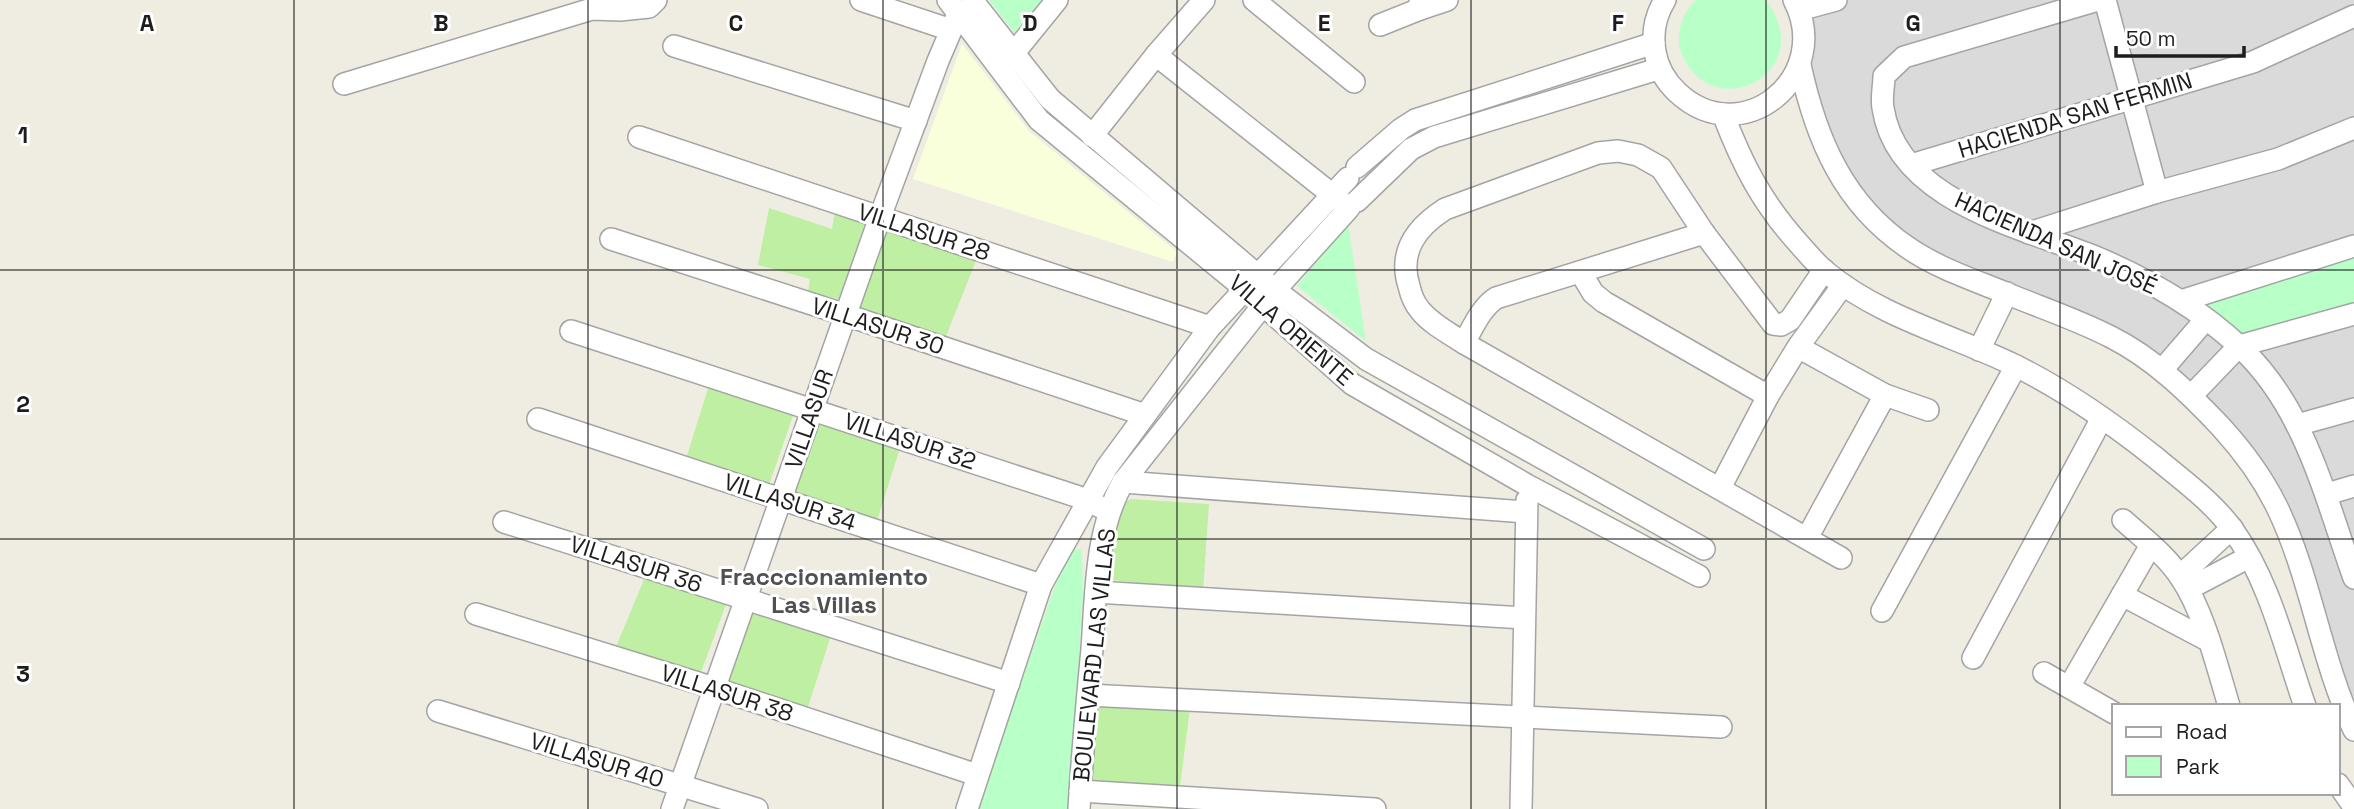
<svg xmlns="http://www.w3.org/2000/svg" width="2354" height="809" font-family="'Space Grotesk',sans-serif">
<rect width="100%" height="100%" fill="#efede2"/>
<!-- residential -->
<polygon fill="#dbdada" points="1836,0 2354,0 2354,730 2276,504 2191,396 2064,315 1876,223 1819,131 1799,10"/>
<!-- education -->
<polygon fill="#faffdb" points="962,44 1030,132 1177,252 1173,262 913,179"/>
<!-- grass -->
<g fill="#beefa2">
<polygon points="769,208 832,229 835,211 866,220 839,299 808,292 810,279 758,265"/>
<polygon points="886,226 977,258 945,339 856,307"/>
<polygon points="710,382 795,410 768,488 685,462"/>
<polygon points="817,415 901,445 876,524 787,494"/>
<polygon points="1131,499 1209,504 1203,591 1104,579 1120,504"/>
<polygon points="647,572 728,599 700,675 616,647"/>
<polygon points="753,607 832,632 807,710 724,684"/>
<polygon points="1095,699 1190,708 1180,786 1091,781"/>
</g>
<!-- park -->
<g fill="#b9ffc8">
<polygon points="989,0 1046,0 1017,36"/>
<path d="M1696 0H1766C1816 66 1729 119 1690 69 1685 61 1680 53 1679 44 1678 27 1683 12 1696 0Z"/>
<polygon points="1348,223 1366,341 1297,286"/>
<polygon points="2354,246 2354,314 2239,346 2181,301"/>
<polygon points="1068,549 1082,549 1083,596 1069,809 977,809"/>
</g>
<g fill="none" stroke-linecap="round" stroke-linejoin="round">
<defs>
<g id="street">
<polyline points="861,0 951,30"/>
<polyline points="948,0 1039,120 1245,289 1352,384 1527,485 1699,576"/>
<polyline points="972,0 1050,99 1275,290 1366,359 1704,549"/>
<polyline points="1254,0 1354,82"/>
<polyline points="1420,0 1420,9 1447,0"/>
<path d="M1665 0C1655 16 1652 34 1655 52 1658 69 1665 81 1678 93 1742 152 1834 77 1794 0"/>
<path d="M2098 0 1904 57 1884 76C1884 86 1881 98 1883 108 1897 201 2021 227 2093 256 2146 278 2199 308 2241 348 2305 408 2325 497 2354 578"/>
<polyline points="2105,0 2157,192"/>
<polyline points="1799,10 1836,0"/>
<polyline points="1380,25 1420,9"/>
<polyline points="674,46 916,121"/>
<polyline points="1005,64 1057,0"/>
<path d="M1800 65C1816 139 1843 203 1907 247 1937 268 1974 280 2008 294 2042 308 2078 320 2111 337 2153 358 2189 393 2221 427 2242 450 2262 477 2276 505 2311 576 2320 658 2354 730"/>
<polyline points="344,84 592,9 620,10 649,7 656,0"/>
<path d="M1723 114C1743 166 1762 203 1800 245 1808 254 1816 264 1826 272 1880 317 1952 335 2014 365 2065 390 2112 423 2156 458 2182 480 2213 502 2233 530 2270 582 2284 646 2305 706"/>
<polyline points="1092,136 1156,55 1204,0"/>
<polyline points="639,137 1210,327"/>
<polyline points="1911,165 2253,62 2354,16"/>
<polyline points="1357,167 1401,129 1415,120 1654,43"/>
<polyline points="1357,201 1411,149 1434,137 1658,69"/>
<polyline points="2029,233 2157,192 2278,159 2354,128"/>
<polyline points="611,239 846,315 1145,415"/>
<path d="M1824 270 1790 320 1781 325 1773 324 1704 233 1661 168 1638 155 1618 151 1598 153 1445 209C1417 227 1398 251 1409 286 1411 295 1414 303 1420 310 1431 324 1449 333 1464 343L1841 558"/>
<polyline points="1581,273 1593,293 1604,302 1768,396"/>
<polyline points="2181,301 2354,246"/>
<polyline points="571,331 1088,500 1100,507"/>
<path d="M1464 343C1473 327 1481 308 1496 298L1704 233"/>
<polyline points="1798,347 1885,395 1928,410"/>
<polyline points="1979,350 2007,293"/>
<polyline points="2162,370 2206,319"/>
<polyline points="2191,396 2239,346 2354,314"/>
<polyline points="538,419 1041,585"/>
<polyline points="2297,425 2354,409"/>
<polyline points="1123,482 1526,512"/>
<polyline points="1720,488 1768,396 1798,347 1843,285"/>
<polyline points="2327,494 2354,486"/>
<path d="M2123 520C2143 538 2166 555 2181 578 2204 612 2217 666 2229 706"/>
<polyline points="504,522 1009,683"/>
<polyline points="1807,538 1885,395"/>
<polyline points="2180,576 2232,528"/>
<polyline points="2188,589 2249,557"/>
<polyline points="1096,592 1524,618"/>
<polyline points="2122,595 2209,641"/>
<polyline points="1882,611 2016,366"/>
<polyline points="476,614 714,688 977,775"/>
<polyline points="1973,658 2102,418"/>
<polyline points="2044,673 2114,713"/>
<polyline points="2069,687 2151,545"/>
<polyline points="1088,695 1721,727"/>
<polyline points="438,711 757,809"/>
<polyline points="2338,784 2354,807"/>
<polyline points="1080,791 1375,809"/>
<polyline points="672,809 880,217 938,61 958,14"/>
<polyline points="967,809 1041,585 1107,467 1210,327 1348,178"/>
<path d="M1079 809C1082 756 1087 702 1092 649 1096 593 1095 532 1123 482L1275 290 1349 208 1156 55"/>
<polyline points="1521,809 1527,500"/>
</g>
</defs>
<!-- street casing -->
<use href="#street" stroke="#a4a4a4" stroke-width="24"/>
<!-- street -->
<use href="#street" stroke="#fff" stroke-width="21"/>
</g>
<!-- grid -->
<path fill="none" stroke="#1d1d1d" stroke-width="2" stroke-opacity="0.55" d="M294 0V809M588 0V809M883 0V809M1177 0V809M1471 0V809M1766 0V809M2060 0V809M0 270H2354M0 539H2354"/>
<g text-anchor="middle" stroke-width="6" stroke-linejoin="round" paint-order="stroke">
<!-- street labels -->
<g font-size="23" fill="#1d1d1d" stroke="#fff">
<text transform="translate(2075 115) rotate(-17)" y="8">HACIENDA SAN FERMIN</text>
<text transform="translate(924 232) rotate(18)" y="8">VILLASUR 28</text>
<text transform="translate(2056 243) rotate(24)" y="8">HACIENDA SAN JOSÉ</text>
<text transform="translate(878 326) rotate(18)" y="8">VILLASUR 30</text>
<text transform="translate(1291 330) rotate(41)" y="8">VILLA ORIENTE</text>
<text transform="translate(809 419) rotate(-71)" y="8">VILLASUR</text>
<text transform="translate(910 441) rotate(18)" y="8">VILLASUR 32</text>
<text transform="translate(790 502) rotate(18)" y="8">VILLASUR 34</text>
<text transform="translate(636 564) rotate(18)" y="8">VILLASUR 36</text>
<text transform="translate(1094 655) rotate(-84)" y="8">BOULEVARD LAS VILLAS</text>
<text transform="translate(727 693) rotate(18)" y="8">VILLASUR 38</text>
<text transform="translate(597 760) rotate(17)" y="8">VILLASUR 40</text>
</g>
<!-- neighbourhood labels -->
<g font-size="24" font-weight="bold" fill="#505050" stroke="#fff">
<text x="824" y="585">Fracccionamiento<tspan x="824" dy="28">Las Villas</tspan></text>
</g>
</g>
<g font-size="23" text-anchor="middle" font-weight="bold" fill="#1d1d1d" stroke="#fff" stroke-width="6" stroke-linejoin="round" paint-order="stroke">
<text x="147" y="31">A</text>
<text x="441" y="31">B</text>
<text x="736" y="31">C</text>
<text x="1030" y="31">D</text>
<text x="1324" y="31">E</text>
<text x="1618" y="31">F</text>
<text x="1913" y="31">G</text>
<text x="23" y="143">1</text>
<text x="23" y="412">2</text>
<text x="23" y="682">3</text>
</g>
<!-- legend -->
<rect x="2112" y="704" width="228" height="91" fill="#ffffff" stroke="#a5a5a5" stroke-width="2"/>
<rect x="2126" y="727" width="35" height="10" fill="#ffffff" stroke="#a5a5a5" stroke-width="2"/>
<text x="2176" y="739" font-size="21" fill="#1d1d1d">Road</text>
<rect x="2126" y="756" width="35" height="21" fill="#b9ffc8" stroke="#a5a5a5" stroke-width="2"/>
<text x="2176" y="774" font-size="21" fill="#1d1d1d">Park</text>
<!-- scale -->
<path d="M2116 46v10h128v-10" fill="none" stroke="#1d1d1d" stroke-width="3.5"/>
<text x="2126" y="46" font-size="21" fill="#1d1d1d" stroke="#ffffff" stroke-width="5" paint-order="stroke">50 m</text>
</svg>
